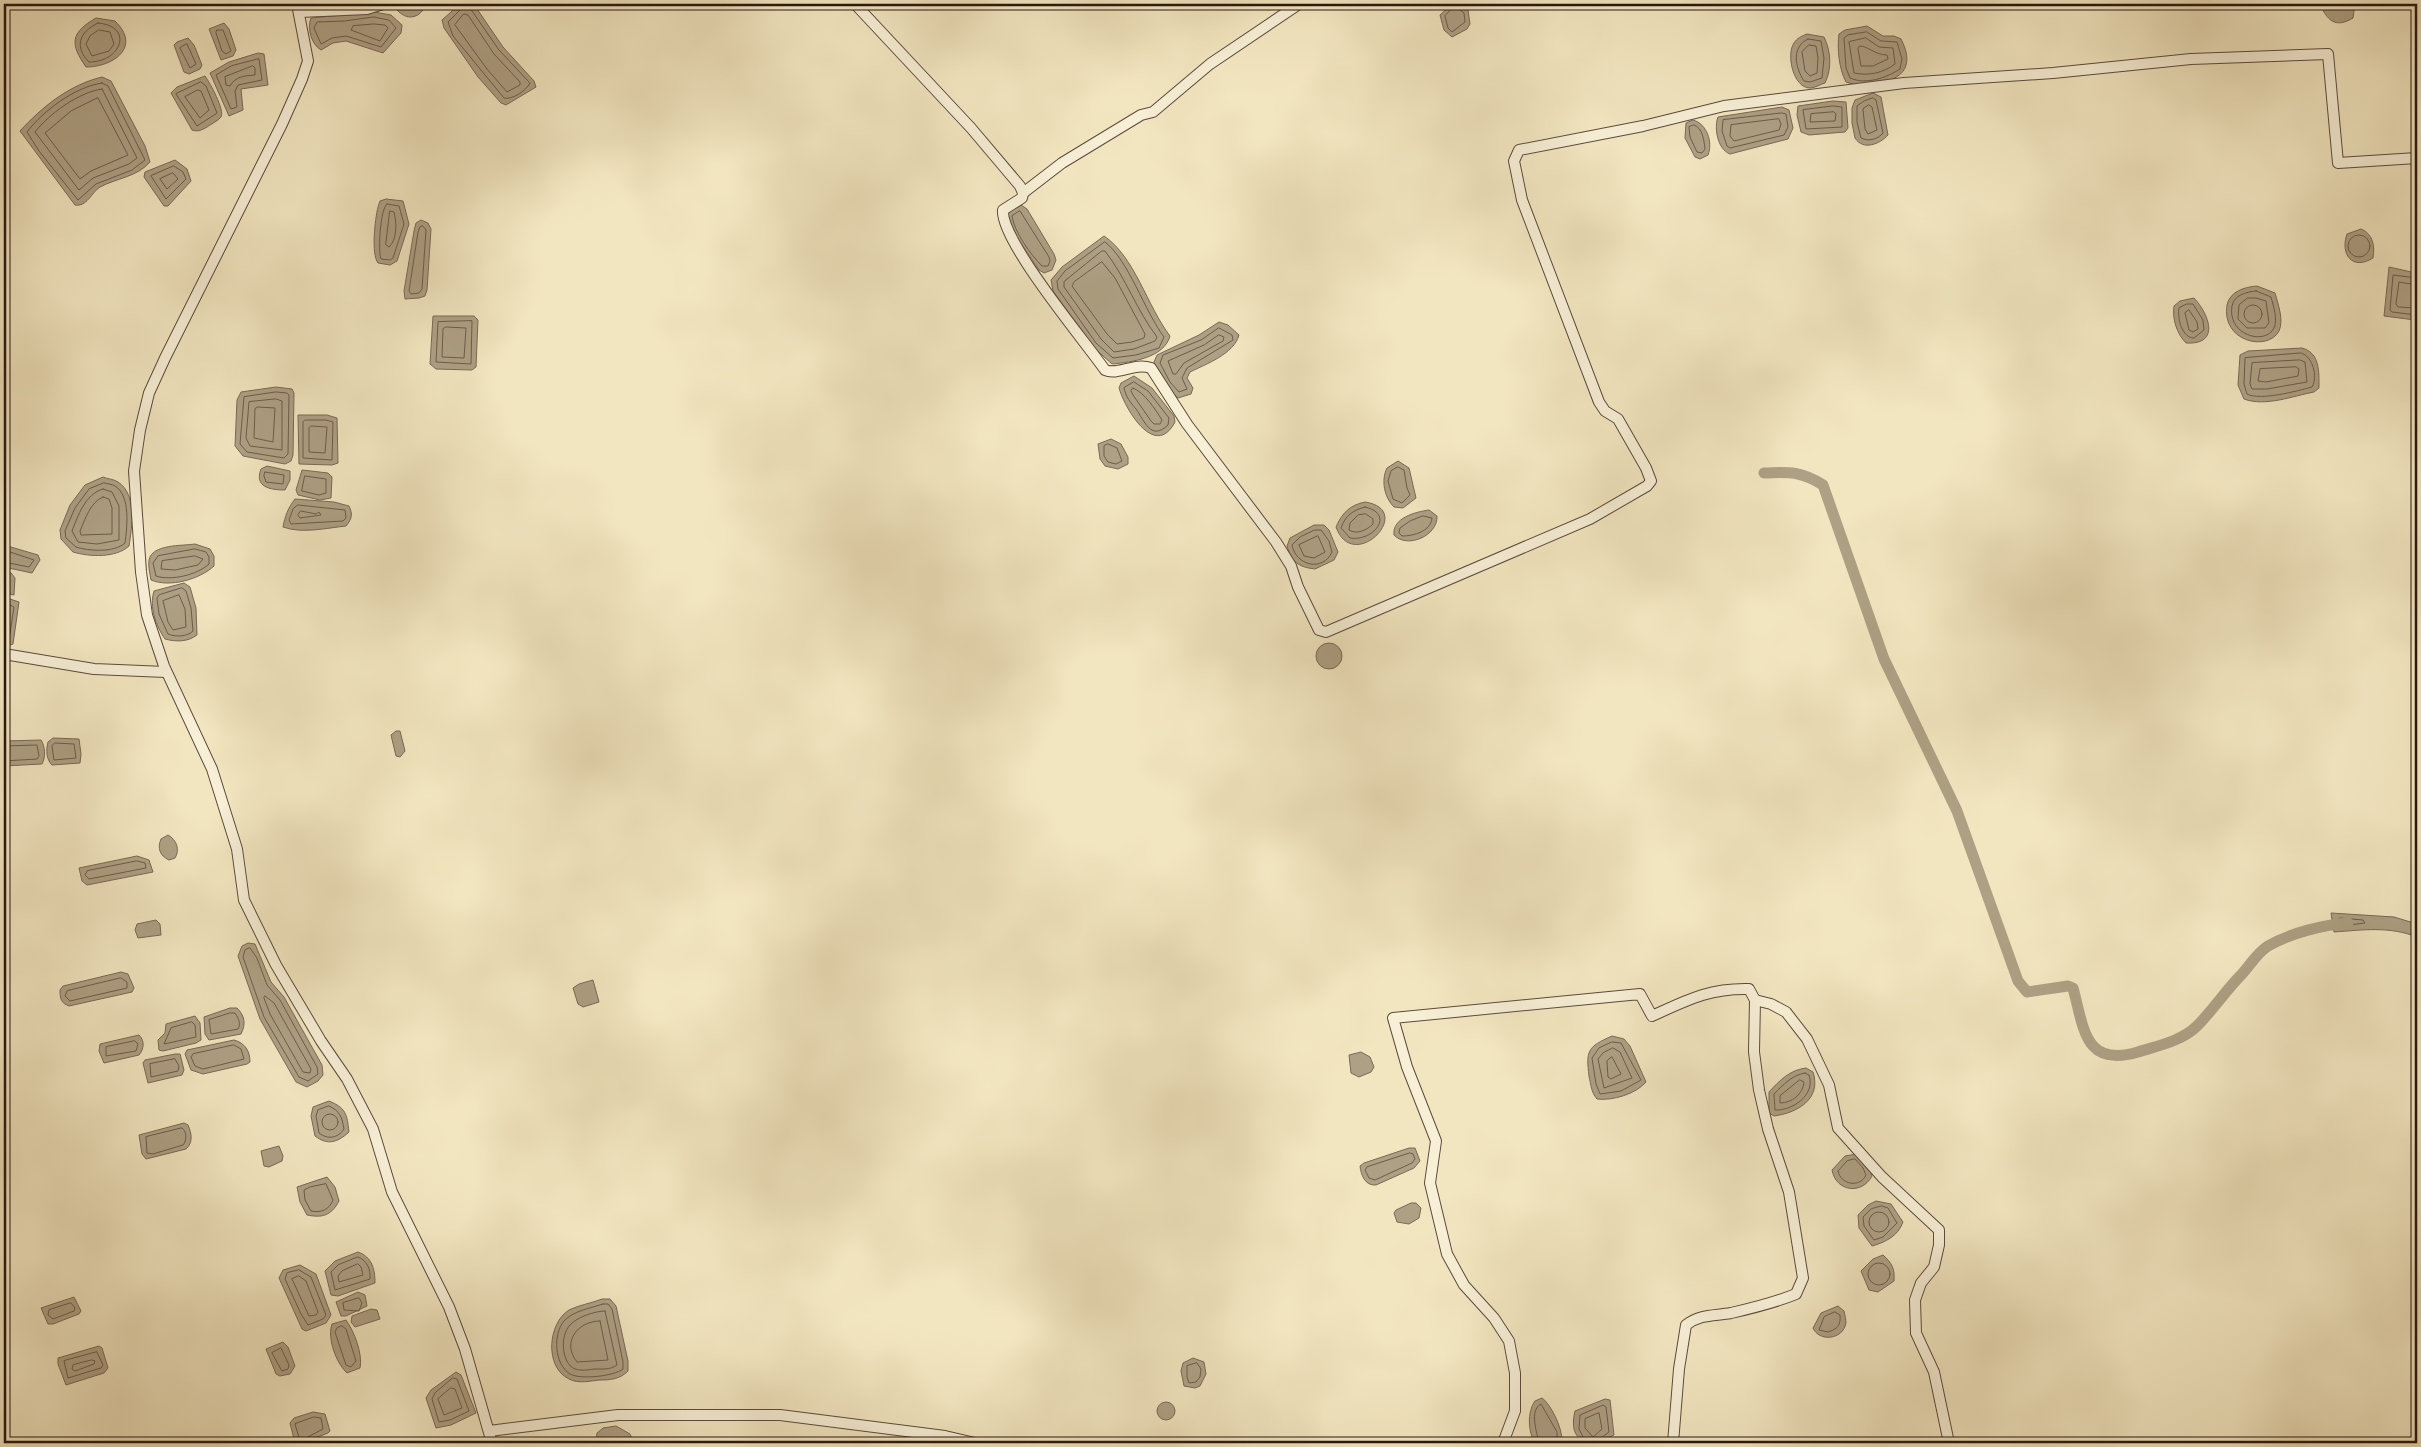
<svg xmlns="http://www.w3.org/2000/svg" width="2421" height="1447" font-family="'Gentium Book Plus',serif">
<rect width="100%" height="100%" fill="#f2e6c0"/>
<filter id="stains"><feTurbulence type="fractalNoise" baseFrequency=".004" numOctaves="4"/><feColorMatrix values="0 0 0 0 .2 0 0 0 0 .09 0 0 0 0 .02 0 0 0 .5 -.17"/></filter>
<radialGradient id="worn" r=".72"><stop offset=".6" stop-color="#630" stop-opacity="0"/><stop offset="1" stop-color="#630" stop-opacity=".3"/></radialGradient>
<!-- water -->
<g fill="#aea084" stroke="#796956">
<polygon points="305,4 376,4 310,7"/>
<path d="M393 4H422L423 10C413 23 399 16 393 4Z"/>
<polygon points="460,4 472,4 475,6 503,47 534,81 536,87 506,105 501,103 478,77 444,28 442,20"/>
<polygon points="1459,4 1468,10 1470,24 1467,29 1452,37 1444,30 1440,15 1451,5"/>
<path d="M2320 4H2355L2353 18C2335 29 2327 20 2320 4Z"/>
<path d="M374 12 391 15 402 25 401 33 383 53 346 41 333 43 321 50C311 44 307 28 311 18Z"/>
<path d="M96 18 115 21C142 47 113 67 86 67 70 44 70 33 96 18Z"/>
<polygon points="224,23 229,29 236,50 233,56 221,60 209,29"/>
<path d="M1867 26 1883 36H1894L1901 39C1914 64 1905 79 1878 83 1867 85 1857 86 1846 82 1839 69 1837 49 1839 34L1845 30Z"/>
<path d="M1807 34 1824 37C1831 51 1832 69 1825 83 1821 84 1815 88 1810 88 1793 88 1786 54 1794 43 1797 38 1802 36 1807 34Z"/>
<polygon points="188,38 194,45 202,65 200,69 189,74 184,72 174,45 177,42"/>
<polygon points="258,53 264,54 268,85 241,89 243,110 229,116 210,73 229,62"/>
<path d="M205 76C210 83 225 110 221 117 218 121 211 124 207 127 202 130 198 132 192 130L171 93 177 87Z"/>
<path d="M102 77 111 81 145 146 150 162C137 177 117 178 100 187 91 193 87 207 75 205L20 131C42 107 69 85 102 77Z"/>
<path d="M1873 93 1881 97 1888 135C1880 144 1863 151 1855 138L1852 123V108L1855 100Z"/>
<polygon points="1833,101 1846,102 1848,128 1845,132 1809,135 1801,132 1797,115 1798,106"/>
<path d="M1782 107 1789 110 1793 128 1788 139 1730 154C1717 149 1714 127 1718 117Z"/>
<path d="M1693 120C1707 124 1713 142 1708 155L1700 159 1695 157 1685 138 1686 123Z"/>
<polygon points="175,160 187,169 191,181 168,206 164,206 144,177 145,172"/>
<path d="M386 199 403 201 409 224 397 261 390 265 378 263C371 254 375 219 378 207L380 201Z"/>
<polygon points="1021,205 1027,209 1054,254 1056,260 1052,270 1044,273 1039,270 1008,224 1008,211"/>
<polygon points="421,220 428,223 431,229 427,290 425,296 419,298 405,299 404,291 414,231 416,223"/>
<path d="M2361 229C2373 234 2375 246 2373 258 2352 271 2340 254 2347 234Z"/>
<path d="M1104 236C1135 257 1147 306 1170 336 1164 358 1132 362 1112 364L1092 346 1053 291 1051 280 1062 267Z"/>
<polygon points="2389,267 2416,273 2415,320 2384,316"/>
<path d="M2257 286 2275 293C2278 304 2284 320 2279 331 2268 352 2221 342 2227 305 2230 291 2245 287 2257 286Z"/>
<path d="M2194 298C2209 314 2221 345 2186 343 2177 334 2172 319 2174 306L2180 301Z"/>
<polygon points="433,316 474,316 478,320 476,367 472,370 436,369 430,364"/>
<path d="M1219 322 1228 325 1239 335C1234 354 1206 364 1190 372L1187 378 1193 388 1191 394 1178 398C1166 389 1160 375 1154 362L1157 355 1199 335Z"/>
<path d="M2302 348C2320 353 2319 371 2319 388L2314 392C2293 396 2265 407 2244 399L2238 385 2240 355 2248 351Z"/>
<path d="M1134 376 1152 388 1174 416 1175 422C1155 460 1125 409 1119 388L1121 383Z"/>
<polygon points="276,387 292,389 294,393 293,455 291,461 285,464 243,456 235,446 237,400 241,392"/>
<polygon points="298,415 327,415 337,418 338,463 332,465 299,464"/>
<polygon points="1111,439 1121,444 1128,457 1128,464 1118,469 1105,466 1100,459 1098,444"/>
<path d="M1398 461 1409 468 1416 498 1403 508 1394 507C1384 497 1381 480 1387 468Z"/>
<path d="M267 466 290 471V480L285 490C270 490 254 487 261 469Z"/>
<polygon points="302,470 328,473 332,477 331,498 320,500 298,495 296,490"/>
<path d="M103 477C107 479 114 479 118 482 137 494 132 527 129 546 116 558 90 557 73 552L61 539 60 530 70 505 85 485Z"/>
<path d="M295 499 334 502 349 506C353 514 352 519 346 526 327 528 302 534 283 527 285 516 288 508 295 499Z"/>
<path d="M1365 502C1417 510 1353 575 1336 527 1342 513 1350 505 1365 502Z"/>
<path d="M1429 510 1437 516C1438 536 1407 549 1394 535 1392 518 1415 512 1429 510Z"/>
<path d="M1314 525H1324L1329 530 1338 552 1334 560 1315 569C1298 567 1292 562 1287 546L1290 538Z"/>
<path d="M195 544 210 549 214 556V566C200 579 170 588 151 580 150 574 148 566 149 560 152 544 182 546 195 544Z"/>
<polygon points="4,545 38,555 40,560 32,573 4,567"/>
<polygon points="4,571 11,573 15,578 14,595 4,593"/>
<path d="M184 583 190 587 196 608 197 635C188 642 176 642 165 639 156 626 149 607 154 591Z"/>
<polygon points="4,597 19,602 13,644 5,647"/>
<circle cx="1329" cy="656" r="13"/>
<polygon points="396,731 400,731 405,751 400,757 396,756 391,735"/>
<path d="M53 738 79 739 81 754 80 763 52 765C46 759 46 750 48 742Z"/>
<path d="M41 740C45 746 46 757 42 764L4 766V741Z"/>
<path d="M168 835C177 840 180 850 175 858L169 860C160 856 157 848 161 839Z"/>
<polygon points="137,856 149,860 153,872 87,885 82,881 79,868"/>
<path d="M2331 913 2394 917 2417 924V937C2389 926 2363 930 2334 932Z"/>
<polygon points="156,920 160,924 161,935 138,938 135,930 137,924"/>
<polygon points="248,943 255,944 271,982 284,997 322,1065 323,1075 318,1081 307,1087 296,1082 260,1019 238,956 242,946"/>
<path d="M121 972 128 974 134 988 132 992 69 1006C61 1003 60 999 60 990L63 986Z"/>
<polygon points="593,980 599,1002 583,1007 578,1004 573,988 579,984"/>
<path d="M230 1008H237C245 1016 246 1024 241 1034L209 1040 205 1034 204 1017Z"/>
<polygon points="195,1016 200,1023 201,1040 196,1043 163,1051 159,1050 158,1040 165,1033 166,1024"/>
<path d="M139 1035C145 1041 144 1049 139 1055L104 1063 99 1051 100 1044Z"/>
<path d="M1612 1036 1624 1039 1630 1046 1646 1082C1636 1094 1612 1101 1597 1099 1591 1092 1591 1085 1589 1076 1586 1051 1587 1047 1612 1036Z"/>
<path d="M234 1040C245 1043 250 1051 250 1062L247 1064 203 1074 191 1070 185 1054 187 1050Z"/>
<polygon points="1361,1052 1370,1057 1374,1067 1371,1072 1359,1077 1351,1073 1349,1055"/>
<polygon points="175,1054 180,1054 184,1070 182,1075 148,1083 143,1063 145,1060"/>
<path d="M1806 1068 1813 1072C1822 1099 1797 1113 1774 1116L1769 1113V1092C1780 1080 1790 1070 1806 1068Z"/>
<path d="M329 1101C346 1108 347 1114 349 1132 338 1142 328 1146 315 1136L311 1116 313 1107Z"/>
<path d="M184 1123 188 1125C192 1134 193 1143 186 1149L146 1159 142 1154 139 1135Z"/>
<polygon points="279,1146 283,1156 282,1161 269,1167 264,1166 261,1151"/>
<path d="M1409 1148H1415L1420 1161 1414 1168 1376 1185C1365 1186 1361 1175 1360 1166L1364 1163Z"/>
<path d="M1857 1154 1868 1165 1872 1176C1862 1195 1836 1192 1832 1170L1845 1156Z"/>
<path d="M327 1177 335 1187 339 1201C331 1216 322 1218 307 1215L300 1202 297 1187Z"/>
<path d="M1876 1201 1891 1204 1903 1222C1898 1236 1886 1242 1872 1246L1859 1228 1858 1215 1868 1205Z"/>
<polygon points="1411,1203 1416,1203 1421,1208 1419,1218 1409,1224 1397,1222 1394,1213 1396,1210"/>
<path d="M358 1252C372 1257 375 1269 375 1283L338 1296 331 1295 325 1271 335 1261Z"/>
<path d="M1883 1255C1892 1263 1895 1269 1894 1281L1878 1292 1869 1290 1861 1271 1873 1259Z"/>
<polygon points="300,1265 316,1274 331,1315 326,1323 306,1331 302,1329 279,1278 283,1270"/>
<polygon points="358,1292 365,1295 367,1306 346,1316 341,1316 336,1302"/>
<polygon points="74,1297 81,1311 79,1314 53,1324 48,1324 41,1308"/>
<path d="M602 1299H610L616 1306 628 1361V1371C620 1379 611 1380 600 1380 590 1381 578 1384 569 1379 544 1367 548 1323 569 1310 579 1305 592 1303 602 1299Z"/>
<path d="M1838 1306 1844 1311C1845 1315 1846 1320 1846 1323 1843 1340 1819 1342 1813 1328L1821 1313Z"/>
<polygon points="371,1309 377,1310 380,1319 355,1327 351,1322 352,1316"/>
<path d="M346 1320C354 1331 363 1354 360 1368L347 1373C336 1363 327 1338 332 1324Z"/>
<polygon points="283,1342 288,1347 295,1366 290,1374 280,1376 276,1374 266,1349"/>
<polygon points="99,1346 102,1348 108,1368 104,1373 66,1385 58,1364 58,1358"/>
<polygon points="1193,1358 1204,1362 1206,1374 1200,1386 1195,1388 1184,1386 1181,1371 1183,1363"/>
<polygon points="456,1372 461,1375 476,1413 451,1425 436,1428 426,1398 431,1390"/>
<path d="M1542 1398C1551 1404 1565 1433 1561 1443H1535C1528 1432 1527 1412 1535 1401Z"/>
<path d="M1605 1399 1610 1400 1614 1435C1590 1447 1567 1444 1575 1411Z"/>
<circle cx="1166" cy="1411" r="9"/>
<polygon points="313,1412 325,1414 330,1431 328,1433 302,1443 295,1443 290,1423 294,1418"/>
<polygon points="616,1426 630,1434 634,1443 596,1443 597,1433 603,1428"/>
</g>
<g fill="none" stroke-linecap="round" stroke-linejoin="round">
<!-- shore -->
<g stroke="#6c5c4a" stroke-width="1">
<path d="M462 4 461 9 448 22 453 36 504 98C512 100 526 91 530 83L499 50 470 8V4"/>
<polygon points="1455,6 1464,13 1465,22 1452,32 1448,28 1445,16"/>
<polygon points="464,14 468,15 494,54 520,82 520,85 507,92 487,69 455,25"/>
<polygon points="374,17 389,20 396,28 381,47 346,36 332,38 321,44 314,28 317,22 344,21"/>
<path d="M98 23C134 26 122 62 89 62 74 47 79 32 98 23Z"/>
<polygon points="374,24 385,25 388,28 380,41 351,30 353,26"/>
<polygon points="99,30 110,32 114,44 109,51 92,56 86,44 90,36"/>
<polygon points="217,30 223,30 231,51 226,54 222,51 216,33"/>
<path d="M1867 32 1881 41 1897 42 1902 59 1900 69C1886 78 1866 85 1850 78L1846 68 1844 38 1848 35Z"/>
<path d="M1866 38 1879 47 1893 48 1895 64C1883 73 1869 76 1854 73L1849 42Z"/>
<path d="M1808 39 1821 41 1824 58 1822 78 1810 82 1804 81C1795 67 1791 47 1808 39Z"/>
<polygon points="187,44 196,64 190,68 180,48"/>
<polygon points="1809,45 1816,46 1818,58 1817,73 1810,76 1805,71 1802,52"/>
<path d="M1860 46C1868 46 1875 55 1887 55L1888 59 1873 66H1861L1858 49Z"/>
<polygon points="259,59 262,80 238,85 235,91 237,107 231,109 216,75 231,66"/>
<path d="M253 66 255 68V75C244 76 236 76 230 86L226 85 225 77Z"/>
<polygon points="201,82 206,86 217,113 197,126 176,94"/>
<path d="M102 83 108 86 145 160 132 170 96 184 78 200 39 151 27 132C44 110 75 87 102 83Z"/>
<path d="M102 89 137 158 129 164 93 178 79 190 35 132C49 114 79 92 102 89Z"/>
<polygon points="198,90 201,91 209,110 200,118 185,97"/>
<polygon points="98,98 128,155 91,171 80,179 45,133 71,111"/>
<path d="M1873 98 1876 100 1883 133C1878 139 1869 142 1861 138L1857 122V106L1864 101Z"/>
<polygon points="1869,105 1872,107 1877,130 1868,134 1865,129 1863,109"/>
<polygon points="1833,106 1842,107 1842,127 1806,129 1803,110"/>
<polygon points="1834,112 1836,114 1835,121 1810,122 1811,114"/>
<polygon points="1782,113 1786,114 1788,127 1784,135 1730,148 1727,146 1722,131 1723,120"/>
<polygon points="1779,119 1781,124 1779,130 1734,141 1730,136 1731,125"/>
<path d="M1694 125C1703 128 1704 141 1705 149L1702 153 1697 152 1690 137 1689 127Z"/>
<polygon points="174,166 183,172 186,179 166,199 151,176"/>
<polygon points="173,173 178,179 167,189 160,179"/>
<path d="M387 204 399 206 404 224 393 258 390 260 381 259C378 251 380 209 387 204Z"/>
<path d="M390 211 394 212C397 223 397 240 389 247L386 245Z"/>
<path d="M1020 211 1049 257 1050 261 1048 266H1042C1031 255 1014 232 1012 216Z"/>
<polygon points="423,226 426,230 422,289 419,293 411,294 409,291 418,232 420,227"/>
<circle cx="2359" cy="246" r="11"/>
<path d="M1105 242C1128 259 1145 312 1164 337L1159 348 1136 355 1113 358 1096 343 1058 289 1057 281 1065 271Z"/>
<path d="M1102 251H1105C1126 278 1137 311 1157 337L1155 341 1134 349 1114 352 1101 339 1064 287V282Z"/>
<polygon points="1102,262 1115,278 1145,334 1144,338 1132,342 1117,344 1107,334 1072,286 1074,282"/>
<polyline points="2417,278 2393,275 2390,310 2392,312 2417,315"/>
<polyline points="2417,285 2399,282 2396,304 2398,307 2417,308"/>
<path d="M2256 291 2271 297C2273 305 2278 319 2274 328 2265 346 2227 335 2232 306 2234 295 2246 292 2256 291Z"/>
<polygon points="2248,298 2256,298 2266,301 2269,323 2265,328 2247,328 2238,319 2239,305"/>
<path d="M2187 304H2193L2203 320 2204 330 2194 338C2182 338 2177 318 2179 308Z"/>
<circle cx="2253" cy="314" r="9"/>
<polygon points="2189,310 2197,322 2198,329 2193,332 2189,330 2185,313"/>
<polygon points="472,321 471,364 436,362 438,322"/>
<polygon points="446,327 466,328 464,358 442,357 443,329"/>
<polygon points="1219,328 1232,335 1233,340 1187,368 1182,378 1187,389 1179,392 1170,382 1160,363 1163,355 1201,340"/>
<polygon points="1219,335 1224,337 1223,341 1184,363 1176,374 1173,374 1168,361 1204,345"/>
<path d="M2301 353C2313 356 2318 377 2312 387 2297 391 2260 401 2247 394L2244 384 2245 358Z"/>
<polygon points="2300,360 2305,362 2307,382 2267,389 2252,389 2250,384 2252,363"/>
<polygon points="2296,367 2299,369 2298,376 2266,382 2258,381 2260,369"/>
<path d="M1134 382 1148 391 1169 418 1168 425C1151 441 1145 422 1136 409 1130 402 1126 397 1124 388Z"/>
<path d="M1133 388C1145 393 1155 409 1162 420L1160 424H1154L1151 421 1133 395 1131 391Z"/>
<polygon points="276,392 287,393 289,395 288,454 284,458 247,452 240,444 244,397"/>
<polygon points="276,399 282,401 282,450 250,446 246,438 249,402"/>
<polygon points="258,407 275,408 273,442 254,438 255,409"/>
<polygon points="305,420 326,420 333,422 332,460 303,458 303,422"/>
<polygon points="311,426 327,427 325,453 309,452 309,428"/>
<polygon points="1108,444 1117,448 1122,461 1116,464 1108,462 1104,456 1104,446"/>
<polygon points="1398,467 1404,470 1407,488 1410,495 1402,503 1393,499 1388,481 1391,471"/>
<polygon points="265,472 284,475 283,484 266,482 264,476"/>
<polygon points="305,476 326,479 326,493 319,495 302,491"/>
<path d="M104 483C107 484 112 484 115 486 131 496 127 528 125 543 114 553 89 551 76 547L66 538 65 531 75 508 89 489Z"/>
<path d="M103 489 112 492 119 506V540L97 544 78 542 72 531C78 516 85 494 103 489Z"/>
<path d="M103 497 109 499 112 508V534L81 535 80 531C85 520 90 502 103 497Z"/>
<polygon points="298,505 345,510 346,518 343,521 291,524 289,520 293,509"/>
<path d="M1365 507C1396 514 1373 542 1350 538L1341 528C1345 516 1353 510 1365 507Z"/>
<polygon points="301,511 316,514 319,512 321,515 300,518 298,515"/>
<path d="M1366 514 1373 519V524C1367 530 1357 535 1349 530L1350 523 1358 515Z"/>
<path d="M1423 516 1432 518C1431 531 1414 536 1402 536L1399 533 1400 528 1410 521Z"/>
<path d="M1315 530H1321L1329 541 1332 552C1323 572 1296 566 1292 545L1300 537Z"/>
<polygon points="1318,536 1325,552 1314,558 1304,556 1299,545"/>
<path d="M195 549 206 552 209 557V564C197 575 171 581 156 576L153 563 158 556Z"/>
<polyline points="4,550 34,560 29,567 4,562"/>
<polygon points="195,556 203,559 198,565 175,570 161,569 162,561"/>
<path d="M182 588 186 591 191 608 193 631C187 637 175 637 168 634L159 614 157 598 159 595Z"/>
<polygon points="179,595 185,609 186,627 173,630 168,622 163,601"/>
<polyline points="4,602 14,607 9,640 4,642"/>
<polygon points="55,743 74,744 76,758 54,760 52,746"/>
<polyline points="4,746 37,745 39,756 37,759 4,761"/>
<polygon points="137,861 145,863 146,868 89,879 85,875 87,871"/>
<polygon points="2340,918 2363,920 2365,923 2340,926 2337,921"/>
<polygon points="250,948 257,958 267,985 280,1000 317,1067 318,1074 308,1081 299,1077 264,1017 243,957 245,950"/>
<polygon points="121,978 127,982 127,988 70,1001 65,996 67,991"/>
<polygon points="265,996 274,1003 311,1069 310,1073 303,1072 270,1014 264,998"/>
<path d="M230 1013H235C239 1019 241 1024 238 1029L211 1034 209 1020Z"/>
<polygon points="192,1022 195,1025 196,1037 164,1044 171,1028"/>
<polygon points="135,1041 138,1044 136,1051 106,1056 106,1047"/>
<polygon points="1612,1042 1621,1043 1641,1080 1621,1091 1600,1094 1596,1084 1592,1058 1599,1048"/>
<polygon points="234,1045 241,1049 244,1059 203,1069 195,1066 191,1057 193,1054"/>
<polygon points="1613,1048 1620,1052 1632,1078 1604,1088 1598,1059 1603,1053"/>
<polygon points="1612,1057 1621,1074 1611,1079 1608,1077 1607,1061"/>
<polygon points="175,1059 179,1066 178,1071 151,1077 150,1064"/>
<path d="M1805 1073 1809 1075C1816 1095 1792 1111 1775 1110L1774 1094C1783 1085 1792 1075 1805 1073Z"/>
<path d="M1800 1080 1804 1082C1803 1094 1792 1103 1780 1103V1096Z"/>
<path d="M329 1106C340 1111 342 1117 344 1129 338 1138 328 1140 319 1133L316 1116 318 1110Z"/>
<circle cx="330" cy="1122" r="8"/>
<path d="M182 1128C187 1131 187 1141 183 1145L153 1154 147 1153 146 1137Z"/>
<polygon points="1410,1153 1413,1154 1415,1159 1412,1163 1375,1180 1369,1178 1365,1170 1367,1167"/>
<path d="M1855 1159 1863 1168 1866 1175C1860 1188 1841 1185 1838 1171L1847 1161Z"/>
<path d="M326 1184 333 1200C329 1210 321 1213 311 1211L305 1200 304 1190 310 1187Z"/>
<polygon points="1882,1206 1888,1208 1897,1223 1883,1237 1874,1240 1864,1226 1863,1217 1871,1209"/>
<circle cx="1879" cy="1222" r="10"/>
<path d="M358 1257C367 1260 371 1270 370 1279L335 1290 331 1272 338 1265Z"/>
<circle cx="1879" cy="1274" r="11"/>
<polygon points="358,1264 361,1267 363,1275 339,1282 338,1276 342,1271"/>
<polygon points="299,1270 311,1277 326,1315 323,1319 308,1325 301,1314 285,1279 287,1273"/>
<polygon points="299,1276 306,1281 318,1312 316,1315 309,1316 292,1279"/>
<polygon points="359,1298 362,1303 359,1311 344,1310 343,1303"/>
<polygon points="71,1303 75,1308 74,1311 53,1319 48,1315 49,1310"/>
<path d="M603 1304H608L612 1309 623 1362V1369C614 1376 581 1380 570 1374 554 1364 553 1334 564 1321 573 1311 591 1308 603 1304Z"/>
<path d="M605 1311 617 1365C610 1370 602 1369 594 1369 588 1370 581 1371 575 1369 561 1363 560 1335 570 1325 577 1317 595 1311 605 1311Z"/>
<path d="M1835 1312 1840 1315C1841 1326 1837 1329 1828 1332L1819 1330 1824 1317Z"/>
<path d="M600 1321 608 1360 577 1362C561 1342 578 1321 600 1321Z"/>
<polygon points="342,1326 346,1329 356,1361 351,1367 346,1365 335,1332 337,1328"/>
<polygon points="281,1348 289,1365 288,1369 282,1371 272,1353"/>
<polygon points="97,1352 103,1365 101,1368 68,1378 64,1361"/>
<polygon points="92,1360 95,1361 94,1364 75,1371 72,1369 73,1365"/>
<polygon points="1197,1363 1201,1369 1200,1377 1196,1382 1189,1383 1187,1377 1187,1366"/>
<polygon points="453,1378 457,1379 469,1411 450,1420 439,1422 432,1399 435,1393"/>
<polygon points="451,1388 455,1389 462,1408 444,1415 438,1399"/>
<polygon points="1599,1413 1602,1429 1593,1437 1585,1428 1585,1419"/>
<polygon points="314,1417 321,1418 323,1429 300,1441 295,1424"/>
<path d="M1539 1443C1537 1433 1529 1410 1541 1404L1557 1432V1443"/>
<polyline points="1586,1443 1579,1429 1580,1415 1603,1405 1606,1407 1609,1432 1601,1438 1600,1443"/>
</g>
<!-- canal -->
<path stroke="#aea084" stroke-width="11" d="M1764 473C1789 472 1801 471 1823 485L1884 659 1957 811 2018 981 2027 992 2068 986 2073 988C2084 1028 2084 1068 2138 1052 2157 1046 2182 1041 2197 1026 2213 1010 2226 990 2242 974 2250 965 2258 952 2268 946 2290 933 2323 925 2348 923"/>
<defs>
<g id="minor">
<polyline points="297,4 308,61 302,79 282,124 165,358 149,393 140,430 134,471 141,572 147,615 164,666 212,769 237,849 244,900 276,965 321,1041 347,1079 373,1129 392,1192 449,1307 465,1349 492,1443"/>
<path d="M855 4 971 128 1020 186 1023 193 1022 198 1003 210C1000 240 1084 340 1105 370 1118 376 1134 362 1151 368L1187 424 1276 542 1291 566 1298 587 1319 630 1326 632 1590 519 1647 486 1651 481 1646 468 1618 419 1605 411 1599 402 1522 200 1514 161 1519 150 1643 126 1724 106 1904 83 2053 73 2191 59 2328 54 2338 163 2417 158"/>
<polyline points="300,12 367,9 383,4"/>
<polyline points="1023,193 1062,163 1141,115 1153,112 1210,64 1299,4"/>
<polyline points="4,654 94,669 166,672"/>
<polyline points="1755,1000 1771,1004 1786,1012 1807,1039 1829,1085 1838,1128 1882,1177 1939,1230 1939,1245 1934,1267 1921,1283 1915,1300 1916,1333 1934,1372 1949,1443"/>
<polyline points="489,1431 618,1415 780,1415 945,1436 975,1443"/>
<path d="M1503 1443 1515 1411V1373L1509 1341 1494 1318 1464 1285 1447 1254 1430 1183 1436 1141 1407 1067 1393 1018 1640 994 1652 1016C1687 1000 1709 988 1749 989L1755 1000 1754 1052 1759 1090 1768 1129 1789 1192 1803 1278 1796 1294C1774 1303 1753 1308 1731 1313 1714 1316 1700 1314 1686 1325L1679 1369 1673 1443"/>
</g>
</defs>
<!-- minor casing -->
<use href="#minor" stroke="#5b4b3c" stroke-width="12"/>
<!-- minor -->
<use href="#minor" stroke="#f7efd6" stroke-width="10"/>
</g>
<!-- margin -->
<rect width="2421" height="1447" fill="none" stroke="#f2e6c0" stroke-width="20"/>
<rect x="5" y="5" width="2411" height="1437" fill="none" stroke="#291710" stroke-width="2.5"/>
<rect x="10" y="10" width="2401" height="1427" fill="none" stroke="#291710"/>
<rect width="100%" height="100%" filter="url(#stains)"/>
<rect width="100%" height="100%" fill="url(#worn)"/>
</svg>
